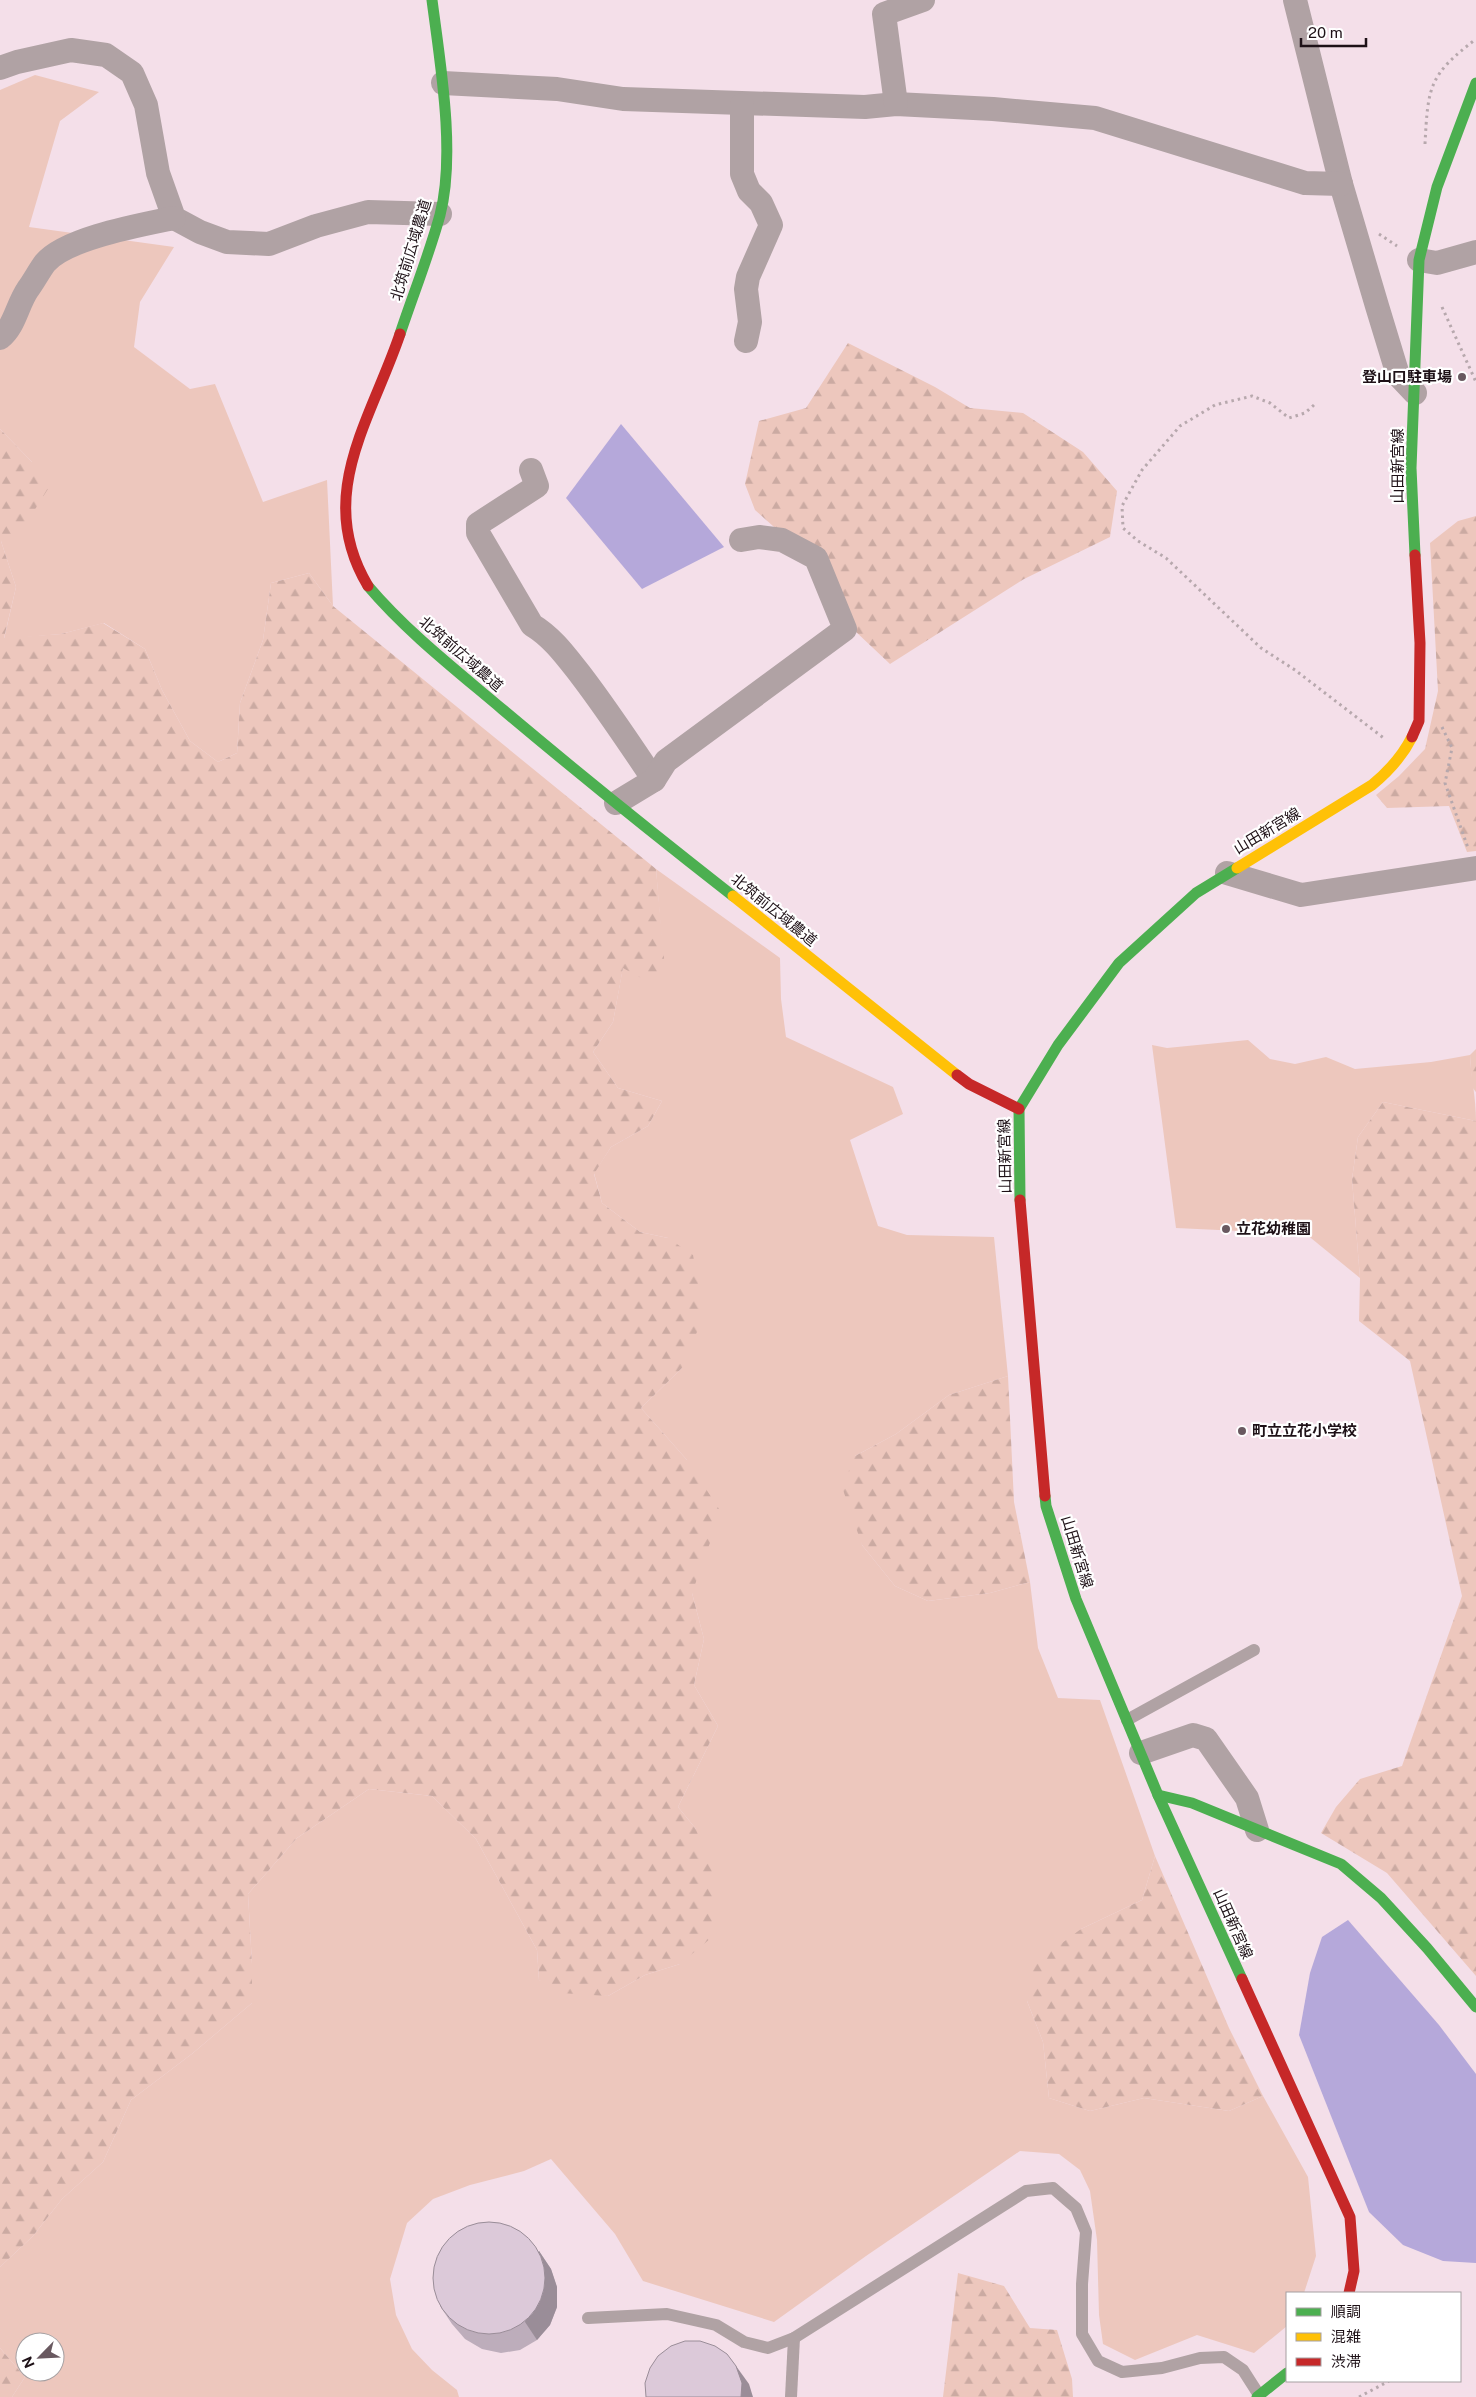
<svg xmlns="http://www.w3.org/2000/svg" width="1476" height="2397" font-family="'Public Sans','Noto Sans JP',sans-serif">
<defs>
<pattern id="forest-firs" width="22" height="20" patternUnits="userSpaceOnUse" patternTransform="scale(1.25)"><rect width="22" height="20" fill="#edc7bd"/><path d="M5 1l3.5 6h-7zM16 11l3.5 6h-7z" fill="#cbaaa2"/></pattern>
</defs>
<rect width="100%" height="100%" fill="#f4dfe9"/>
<!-- green -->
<g fill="#edc7bd" fill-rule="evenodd">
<polygon points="35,75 99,92 60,121 29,227 174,247 140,302 134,347 190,389 215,384 263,502 327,480 333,606 309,573 271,583 263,640 240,703 237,753 218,762 190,741 162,690 145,649 104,623 61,634 4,639 16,587 1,541 32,462 0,429 0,90"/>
<path d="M656 869 780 958 781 999 786 1037 893 1087 903 1114 850 1140 878 1226 907 1235 994 1237 1008 1376 949 1395 896 1434 855 1456 862 1545 895 1586 928 1601 990 1593 1030 1582 1038 1648 1058 1698 1100 1700 1155 1856 1142 1900 1081 1929 1027 2001 1043 2042 1049 2098 1090 2111 1144 2098 1229 2111 1263 2096 1308 2177 1316 2256 1304 2293H1287V2326L1254 2353 1197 2335 1135 2360 1103 2344 1099 2315 1097 2240 1090 2191 1080 2170 1059 2154 1020 2151 866 2256 774 2322 643 2281 615 2234 551 2159 524 2171 470 2185 433 2199 407 2223 390 2279 396 2315 412 2349 432 2370 457 2390 459 2397H12L25 2377 0 2348V2267L33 2236 62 2199 103 2162 131 2100 193 2053 252 2003V1964L248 1894 297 1838 369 1789 432 1796 476 1839 537 1950 539 1980 608 1996 645 1975 680 1964 696 1829 678 1807 718 1726 694 1685 704 1639 692 1593 687 1460 641 1408 682 1368 668 1238 640 1232 602 1203 594 1173 611 1147 648 1126 662 1101 618 1088 593 1052 613 1022 623 967 664 969ZM25 2342H55V2372H25Z"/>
<path d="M1248 1040 1270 1059 1295 1064 1326 1057 1355 1069 1431 1062 1470 1055C1471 1078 1476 1097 1476 1121L1383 1102 1358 1137 1352 1179 1360 1278 1306 1234 1176 1228 1152 1045 1167 1048Z"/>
</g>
<!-- forest -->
<g fill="url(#forest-firs)">
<polygon points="848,343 935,387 970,408 1023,413 1083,452 1117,491 1110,537 1024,579 890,664 837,614 810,559 755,510 745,484 759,421 806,408"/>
<polygon points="0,429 32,462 48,489 18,536 1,541 16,587 4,638 61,634 103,623 145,649 162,690 190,741 218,762 237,753 240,703 263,640 271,583 309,573 333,606 656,869 665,969 652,984 623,968 613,1022 593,1052 618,1088 662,1101 648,1126 611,1147 594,1174 602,1203 640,1232 668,1238 693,1255 704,1315 682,1368 641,1408 687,1460 721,1512 692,1593 704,1639 694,1685 718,1726 678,1807 696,1829 715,1879 717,1933 680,1964 645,1975 608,1996 560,1993 539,1980 537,1950 476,1839 432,1796 369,1789 297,1838 248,1894 252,1964 252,2003 193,2053 131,2100 103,2162 62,2199 33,2236 0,2267"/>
<polygon points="1476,516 1476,851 1467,852 1449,806 1387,808 1376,795 1399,776 1425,749 1438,691 1430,543 1458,521"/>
<polygon points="1476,1049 1476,1092 1472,1087 1470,1055"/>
<polygon points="1383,1102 1476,1121 1476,1976 1387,1873 1321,1833 1336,1807 1360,1779 1402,1766 1462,1596 1410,1361 1359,1321 1360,1278 1352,1179 1358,1137"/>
<polygon points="1008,1376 1014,1502 1030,1582 990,1593 928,1601 895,1586 862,1545 842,1487 855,1456 896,1434 949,1395"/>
<polygon points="1155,1856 1229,2028 1263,2096 1229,2111 1144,2098 1090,2111 1049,2098 1043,2042 1027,2001 1031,1966 1081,1929 1142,1900"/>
<polygon points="958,2273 1004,2286 1030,2328 1057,2330 1072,2379 1073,2397 943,2397"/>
<polygon points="0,2348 25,2377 12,2397 0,2397"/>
</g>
<!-- water -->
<g fill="#b5a8da">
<polygon points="621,424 724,547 642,589 566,498"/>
<polygon points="1348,1920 1439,2025 1476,2074 1476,2263 1443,2261 1403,2245 1369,2212 1299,2035 1310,1973 1322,1937"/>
</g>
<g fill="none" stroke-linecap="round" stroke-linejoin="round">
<!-- path -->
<g stroke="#b7a8ad" stroke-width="3" stroke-dasharray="2.5 4" stroke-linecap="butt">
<path d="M1425 144C1428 86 1429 75 1476 39"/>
<polyline points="1379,234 1397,246"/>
<polyline points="1442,307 1476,382"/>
<polyline points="1314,405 1305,413 1289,418 1270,403 1252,396 1215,405 1180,426 1142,470 1122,506 1123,528 1138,541 1166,558 1261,648 1295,670 1385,739"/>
<polyline points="1442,727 1452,748 1445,783 1468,848"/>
<polyline points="1359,2397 1389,2381"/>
</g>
<!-- lane -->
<g stroke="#b0a2a4" stroke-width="12">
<polyline points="1127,1720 1254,1650"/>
<polyline points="588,2318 667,2314 716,2325 744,2342 768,2348 794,2338 1026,2191 1053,2188 1076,2208 1086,2232 1082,2284 1082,2334 1098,2361 1122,2372 1162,2368 1200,2358 1224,2357 1243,2370 1259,2395"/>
<polyline points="791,2397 794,2338"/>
</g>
<!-- street -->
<g stroke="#b0a2a4" stroke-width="24">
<polyline points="1295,0 1341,184 1377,306 1398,375 1415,393"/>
<polyline points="0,68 17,62 71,50 106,55 132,73 146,105 158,173 174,218 200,232 227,242 269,244 316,226 368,212 440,214"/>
<polyline points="443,83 557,89 623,99 865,107 896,104 993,109 1095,118 1305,183 1341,184"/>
<polyline points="896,104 884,14 923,0"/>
<polyline points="742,105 742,174 749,191 761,203 771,225 748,277 746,289 750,322 746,341"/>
<polyline points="1419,260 1437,263 1476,252"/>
<path d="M0 338C15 326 17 305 28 289 34 281 39 271 45 263 66 238 141 225 174 218"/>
<path d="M531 470 537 486 478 524V533L532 625C552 637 565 655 580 674 606 708 630 744 654 780"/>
<polyline points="616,803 654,780 666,761 845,629 816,558 782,540 759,537 741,540"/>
<polyline points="1227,873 1301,895 1476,868"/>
<polyline points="1141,1753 1193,1735 1206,1739 1247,1798 1257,1830"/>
</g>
<!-- fast -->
<g stroke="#4caf50" stroke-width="11">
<path d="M400 334C413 295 429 255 440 215 456 154 440 62 432 0"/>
<polyline points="1415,555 1411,468 1419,260 1437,187 1476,83"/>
<path d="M368 586C407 632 456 670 502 709 578 773 655 835 733 896"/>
<polyline points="1020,1200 1019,1109 1058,1045 1119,963 1196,893 1237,868"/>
<polyline points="1045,1496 1046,1506 1076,1599 1158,1795 1242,1979"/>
<polyline points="1158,1795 1192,1803 1341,1864 1381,1898 1427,1948 1476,2007"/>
<polyline points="1257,2397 1287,2373"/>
</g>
<!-- slow -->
<g stroke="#ffc107" stroke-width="11">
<path d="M1237 868 1372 785C1389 771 1402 757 1412 737"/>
<polyline points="733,896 957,1075"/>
</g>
<!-- jam -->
<g stroke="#c62828" stroke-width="11">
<path d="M368 586C314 496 371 420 400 334"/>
<polyline points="1412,737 1419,721 1420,643 1415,555"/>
<polyline points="957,1075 969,1084 1019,1109"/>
<polyline points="1020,1200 1045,1496"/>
<polyline points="1242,1979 1350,2217 1354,2271 1349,2293"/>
</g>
</g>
<!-- wall -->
<polygon fill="#bdadbb" points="539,2251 551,2269 557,2287 557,2307 550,2325 537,2340 520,2350 501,2353 482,2349 465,2339 452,2324 440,2306"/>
<!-- shaded-wall -->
<g fill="#9a8d98">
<polygon points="539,2251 551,2269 557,2287 557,2307 550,2325 537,2340 525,2322"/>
<polygon points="736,2366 749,2384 753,2397 741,2397"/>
</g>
<!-- building -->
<g fill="#dcc9d9" stroke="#9a8d98">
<circle cx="489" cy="2278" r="56"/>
<polygon points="685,2341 700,2341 715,2346 727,2354 736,2366 742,2383 741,2397 646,2397 645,2383 650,2368 658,2356 671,2346"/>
</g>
<!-- markers -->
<g fill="#695960" stroke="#fff" stroke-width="2">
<circle cx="1462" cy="377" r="5"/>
<circle cx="1226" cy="1229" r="5"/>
<circle cx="1242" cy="1431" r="5"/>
</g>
<g text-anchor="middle" stroke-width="4.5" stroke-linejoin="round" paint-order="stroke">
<!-- street labels -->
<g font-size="15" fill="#1e1117" stroke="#fff">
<text transform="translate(411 250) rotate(-73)" y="5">北筑前広域農道</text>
<text transform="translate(1398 466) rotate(-90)" y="5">山田新宮線</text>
<text transform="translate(461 654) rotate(41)" y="5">北筑前広域農道</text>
<text transform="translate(1267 831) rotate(-31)" y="5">山田新宮線</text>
<text transform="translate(774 910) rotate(39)" y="5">北筑前広域農道</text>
<text transform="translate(1005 1156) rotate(-91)" y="5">山田新宮線</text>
<text transform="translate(1077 1552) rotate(73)" y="5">山田新宮線</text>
<text transform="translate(1233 1924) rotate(66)" y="5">山田新宮線</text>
</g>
<!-- poi labels -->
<g font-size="15" font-weight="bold" fill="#1e1117" stroke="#fff" text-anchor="start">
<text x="1452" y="382" text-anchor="end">登山口駐車場</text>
<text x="1236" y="1234">立花幼稚園</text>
<text x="1252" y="1436">町立立花小学校</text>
</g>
</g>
<!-- legend -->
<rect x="1286" y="2292" width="175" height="90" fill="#ffffff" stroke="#a5a0a2"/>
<rect x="1296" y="2308" width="25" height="8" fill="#4caf50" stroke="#a5a0a2"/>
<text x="1331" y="2317" font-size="15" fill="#1e1117">順調</text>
<rect x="1296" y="2333" width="25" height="8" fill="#ffc107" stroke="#a5a0a2"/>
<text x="1331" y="2342" font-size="15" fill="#1e1117">混雑</text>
<rect x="1296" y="2358" width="25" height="8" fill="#c62828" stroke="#a5a0a2"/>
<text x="1331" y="2367" font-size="15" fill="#1e1117">渋滞</text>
<!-- north arrow -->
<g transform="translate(40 2357) rotate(246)"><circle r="24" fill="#ffffff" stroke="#a5a0a2"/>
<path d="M0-4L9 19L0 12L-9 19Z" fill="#695960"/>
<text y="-8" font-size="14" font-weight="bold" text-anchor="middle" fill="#1e1117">N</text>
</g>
<!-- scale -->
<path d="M1301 38v8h65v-8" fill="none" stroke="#1e1117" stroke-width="2.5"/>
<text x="1308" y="38" font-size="15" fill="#1e1117" stroke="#ffffff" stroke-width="4" paint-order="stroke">20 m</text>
</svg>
